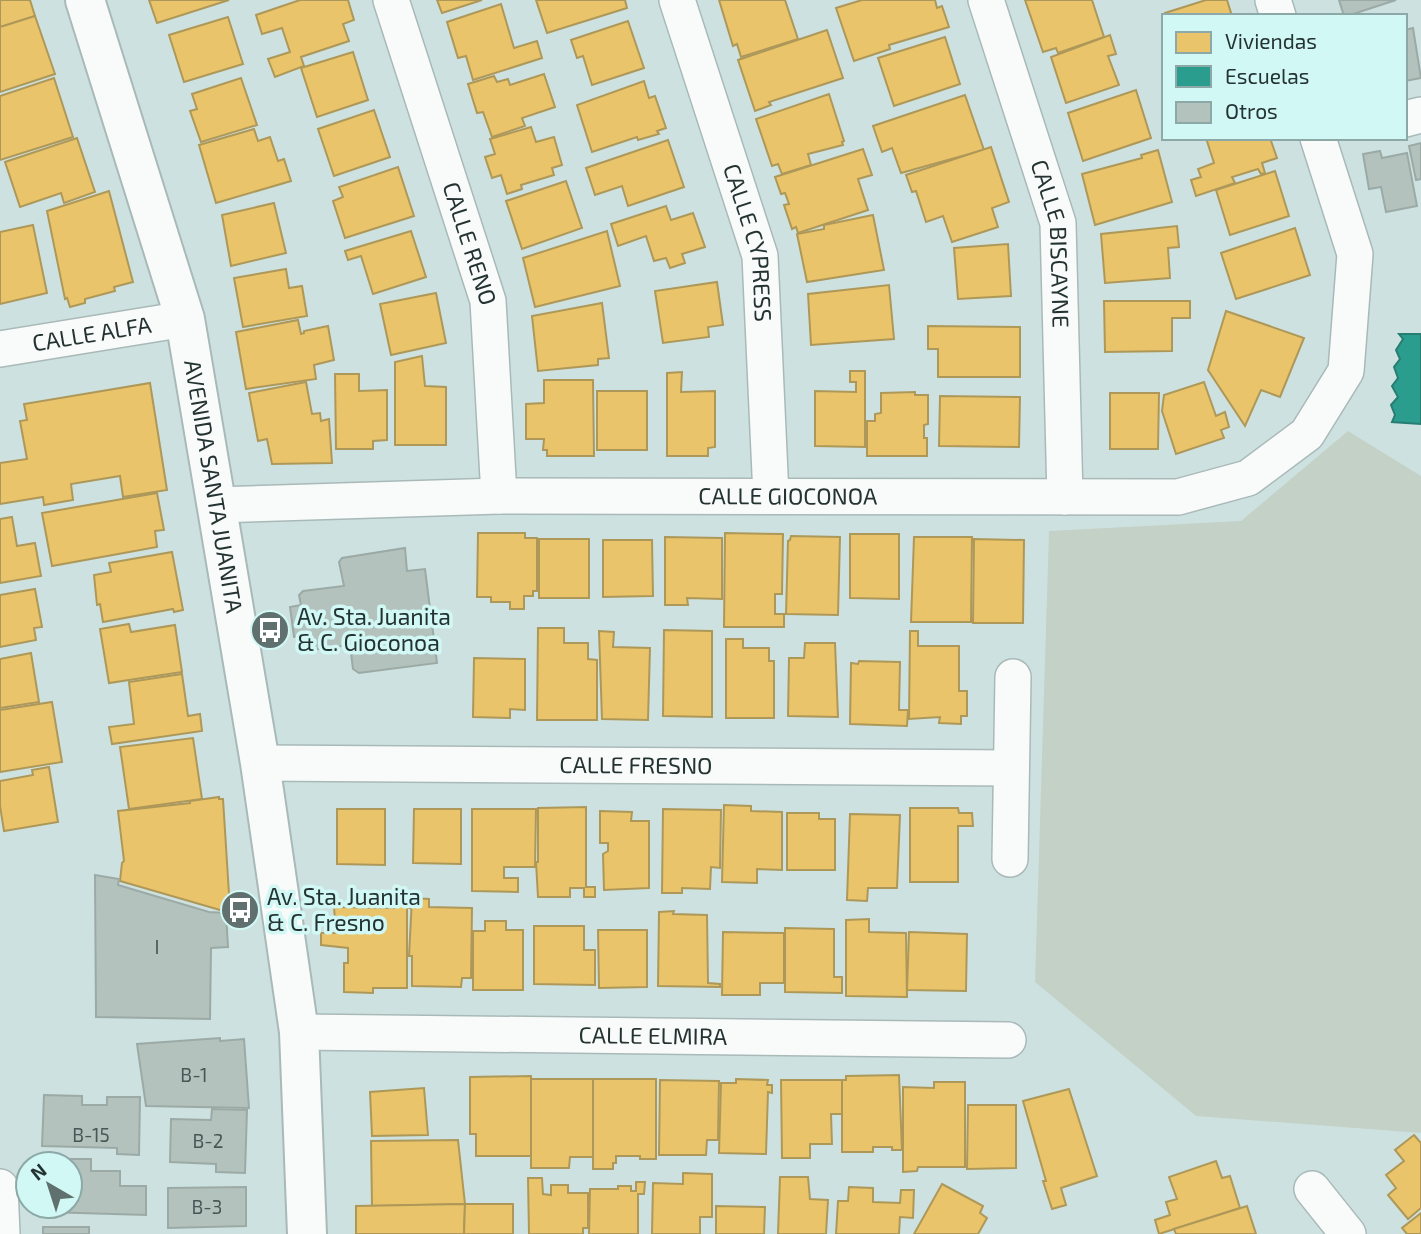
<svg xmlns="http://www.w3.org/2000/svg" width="1421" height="1234" font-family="'Exo 2',sans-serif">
<rect width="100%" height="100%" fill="#cde2e0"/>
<!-- green -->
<polygon fill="#c4d1c7" points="1348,431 1421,476 1421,1133 1196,1116 1035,982 1049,531 1241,521"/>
<!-- homes -->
<g fill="#e9c46a" stroke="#ae9859" stroke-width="2">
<polygon points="0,0 30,0 35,16 0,27"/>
<polygon points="149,0 229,0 157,23"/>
<polygon points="300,0 348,0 354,20 343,24 349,41 301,57 304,66 275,77 268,59 290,52 282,28 262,34 256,15"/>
<polygon points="437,0 482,0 442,13"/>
<polygon points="536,0 625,0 627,8 547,33"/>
<polygon points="719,0 785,0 798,39 741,57 737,44 733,46"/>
<polygon points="862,0 935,0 937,8 942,6 949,27 889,45 890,49 854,61 836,8"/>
<polygon points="1025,0 1092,0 1104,37 1058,53 1056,48 1043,52"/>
<polygon points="1206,0 1227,0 1232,16 1166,16 1165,13"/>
<polygon points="501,4 514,48 537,41 542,58 473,80 466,56 458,58 447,22"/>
<polygon points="35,16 55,74 0,92 0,27"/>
<polygon points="228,17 243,64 184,82 169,35"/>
<polygon points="628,21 644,68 592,85 583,56 577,58 571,40"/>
<polygon points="827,30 843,78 769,102 771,105 755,111 738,60"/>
<polygon points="1110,35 1116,54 1108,56 1119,85 1066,103 1051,57"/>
<polygon points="945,37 960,84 894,106 878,58"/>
<polygon points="353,52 368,100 317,117 301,68"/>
<polygon points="544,74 555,107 522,118 525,126 492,137 483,112 477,113 468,84 494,76 497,82 508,79 510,85"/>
<polygon points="54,78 73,137 0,160 0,96"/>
<polygon points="241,78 257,125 201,142 190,111 197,109 192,94"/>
<polygon points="644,81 649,98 655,96 666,128 657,131 659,134 638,140 637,137 592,152 577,105"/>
<polygon points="1136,90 1151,138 1083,161 1068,113"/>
<polygon points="829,94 844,141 842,142 843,145 808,154 811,165 782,174 778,164 772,166 756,119"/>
<polygon points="965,95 984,150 901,173 892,148 882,152 873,126"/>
<polygon points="374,110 390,157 334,176 318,129"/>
<polygon points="531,127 536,142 554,137 562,165 552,168 554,175 521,185 522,189 507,194 501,175 492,178 485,157 495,154 490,139"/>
<polygon points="254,129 258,141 270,137 278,161 284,159 291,181 216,203 199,145"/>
<polygon points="77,138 95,192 64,203 61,193 20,207 5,162"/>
<polygon points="1206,138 1270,138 1277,158 1262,163 1265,173 1261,174 1258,169 1232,177 1235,183 1196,196 1191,180 1201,177 1198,169 1214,163"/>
<polygon points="668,140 684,187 628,206 622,186 595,195 586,168"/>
<polygon points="991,147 1009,202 992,208 998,227 952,242 943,216 926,222 916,191 912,192 906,175"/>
<polygon points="863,149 872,175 858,179 868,210 798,233 796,227 792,229 784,205 789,204 785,193 781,194 775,177"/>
<polygon points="1158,150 1172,202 1095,225 1082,174 1142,158 1141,155"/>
<polygon points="398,167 414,216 345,238 333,201 343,197 339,187"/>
<polygon points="1275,171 1289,216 1230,235 1216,190"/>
<polygon points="566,181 582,228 522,249 506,201"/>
<polygon points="109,191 133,282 114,287 115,291 85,299 85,303 70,307 67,298 65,299 47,211"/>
<polygon points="274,203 286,253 231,266 222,215"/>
<polygon points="666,206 671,220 693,213 705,247 682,254 685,263 670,268 666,258 654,261 646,236 618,246 611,224"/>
<polygon points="873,215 884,270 807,282 797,234 824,229 824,225"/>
<polygon points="33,225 47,293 0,304 0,232"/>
<polygon points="1177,226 1179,247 1168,248 1170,278 1105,283 1101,234"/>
<polygon points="1295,228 1310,275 1236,299 1221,253"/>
<polygon points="411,231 426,277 373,294 361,256 348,260 345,251"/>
<polygon points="607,231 620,286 535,307 523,258"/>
<polygon points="1008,244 1011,296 958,299 954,248"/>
<polygon points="286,269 289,288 302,286 307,316 243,327 234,278"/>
<polygon points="717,282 723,325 708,327 709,337 663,343 655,291"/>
<polygon points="889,285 894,339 811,345 808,294"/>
<polygon points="436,293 446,343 391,355 380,304"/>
<polygon points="1104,301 1190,301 1190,318 1172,318 1172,351 1105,352"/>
<polygon points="602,303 609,358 598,359 598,365 538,371 532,316"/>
<polygon points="1226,311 1304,338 1280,397 1261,390 1245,426 1208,370"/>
<polygon points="298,320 301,334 304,333 304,331 328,326 334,360 314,365 316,379 246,389 236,332"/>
<polygon points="928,326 1020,327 1020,377 938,377 938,349 928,349"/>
<polygon points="422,356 425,386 446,387 446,445 395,445 395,362"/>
<polygon points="850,371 865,371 865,447 815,446 815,391 856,392 856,382 850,382"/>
<polygon points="682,372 681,392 715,391 715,447 708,448 708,456 667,456 667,373"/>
<polygon points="335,374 359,374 359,391 387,390 387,440 373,441 373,449 336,449"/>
<polygon points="544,380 593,380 594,456 547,456 547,450 543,450 544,439 526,439 526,404 544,403"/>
<polygon points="306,382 312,414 320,413 321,421 329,419 332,463 272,464 267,439 258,441 249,393"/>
<polygon points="1204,382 1216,416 1225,412 1229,427 1221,430 1224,438 1176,454 1162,411 1164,395"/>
<polygon points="150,383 167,490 123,497 120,476 71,484 73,500 44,505 43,497 0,504 0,463 27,459 20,421 27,420 24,404"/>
<rect x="597" y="391" width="50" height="59"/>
<polygon points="915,392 915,395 928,395 928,424 924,425 924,438 927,438 927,456 867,456 867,421 875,421 875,414 881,413 881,393"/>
<polygon points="1110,393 1159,393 1158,449 1110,449"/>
<polygon points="940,396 1020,397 1019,447 939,446"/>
<polygon points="157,493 164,530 155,531 157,547 52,566 42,513"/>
<polygon points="12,517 17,546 35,543 41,576 0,583 0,519"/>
<polygon points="478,533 525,533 525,538 537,538 537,591 533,591 533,596 524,596 524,609 510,609 510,602 491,602 491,597 477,597"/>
<polygon points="725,533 783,534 782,594 775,594 775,614 784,614 784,627 724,627"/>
<polygon points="850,534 899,534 899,599 850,598"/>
<polygon points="791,536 840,537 838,615 786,614 788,541 790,540"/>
<polygon points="665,537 722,538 722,599 687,598 688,605 665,605"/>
<polygon points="914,537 972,537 971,622 911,622"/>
<rect x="539" y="539" width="50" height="59"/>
<polygon points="974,539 1024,540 1023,623 973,623"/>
<polygon points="603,540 652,540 653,596 603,597"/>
<polygon points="172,552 183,610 174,612 173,609 103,622 100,604 97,605 94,575 111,572 109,563"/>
<polygon points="35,589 42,627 34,628 36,640 0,647 0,595"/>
<polygon points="129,624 131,632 175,625 182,672 109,683 100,629"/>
<polygon points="538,628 564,628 564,643 588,643 588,659 597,660 597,720 537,720"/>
<polygon points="664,630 712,631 712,717 663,716"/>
<polygon points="599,631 614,632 613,647 650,648 648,720 602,719"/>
<polygon points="910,631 918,631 918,646 959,646 959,691 967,691 967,716 961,716 961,724 939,723 940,717 909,719"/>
<polygon points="726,639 743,639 743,648 769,648 769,661 774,661 774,718 726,718"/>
<polygon points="805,643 835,643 838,717 788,716 789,658 804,658"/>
<polygon points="31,653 39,702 0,708 0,659"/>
<polygon points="474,658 525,659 525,710 510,709 510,718 473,717"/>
<polygon points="859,661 900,662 899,710 908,710 907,726 850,724 851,663 858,664"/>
<polygon points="182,674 188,716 200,714 202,731 112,744 109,727 134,724 129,682"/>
<polygon points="52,702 62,762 0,772 0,710"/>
<polygon points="193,738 202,799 129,809 120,747"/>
<polygon points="49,767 58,822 4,831 0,806 0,781 33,775 32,770"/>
<polygon points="219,797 219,799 223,799 230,910 220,910 120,881 122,863 124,861 118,811 190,803 190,801"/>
<polygon points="724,805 751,806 751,811 782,812 782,870 757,869 757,883 722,882"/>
<polygon points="586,807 586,887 595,887 595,897 584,897 584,888 570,888 570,897 538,897 536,862 538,862 538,808"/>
<polygon points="910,808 958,808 959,813 972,813 973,826 958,826 958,882 910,882"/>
<polygon points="337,809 385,809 385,865 337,864"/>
<polygon points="414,809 461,809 461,864 413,863"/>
<polygon points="472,809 536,809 535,867 504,867 504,878 518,878 518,892 472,891"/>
<polygon points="663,809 721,810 720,868 711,867 710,889 682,888 682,893 662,893"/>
<polygon points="600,811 632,812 631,821 649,821 649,888 604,890 603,854 608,851 608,843 600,843"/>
<polygon points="787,813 819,813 819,819 835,819 835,870 787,870"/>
<polygon points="850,814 900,815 897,888 868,888 867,901 847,900"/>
<polygon points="412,898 429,899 429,907 472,908 471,978 462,978 461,987 412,986 412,956 409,956"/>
<polygon points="395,902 410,902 410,908 407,907 407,988 373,988 373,993 344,992 344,963 348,963 348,948 321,945 321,933 336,933 334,907 395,908"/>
<polygon points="674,911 673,914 707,915 708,983 720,984 720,987 658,986 659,912"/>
<polygon points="869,919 869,932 906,933 907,997 846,996 846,920"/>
<polygon points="485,921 506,921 506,930 523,930 523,990 473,990 473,931 485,931"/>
<polygon points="534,926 584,926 584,950 595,950 595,985 534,984"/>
<polygon points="785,928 834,929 834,977 842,977 842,993 785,992"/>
<polygon points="598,930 647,930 647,987 599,988"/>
<polygon points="723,932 784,933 784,983 760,983 760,995 722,995"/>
<polygon points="909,932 967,934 966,991 907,990"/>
<polygon points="899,1075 902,1150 892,1150 892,1147 873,1147 873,1152 842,1152 842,1080 846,1080 846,1076"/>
<polygon points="531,1076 531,1156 476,1156 476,1134 470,1134 470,1077"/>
<polygon points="531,1079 593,1079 593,1157 570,1157 569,1168 531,1168"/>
<polygon points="593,1079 656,1079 656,1159 640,1159 640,1156 616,1156 616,1163 613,1163 613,1169 593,1169"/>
<polygon points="736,1079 768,1080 767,1085 772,1085 772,1093 768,1092 766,1154 719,1153 721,1083 736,1083"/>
<polygon points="660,1080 719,1081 718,1140 707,1140 706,1155 659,1155"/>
<polygon points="781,1080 842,1080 842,1114 831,1114 832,1144 810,1144 810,1158 782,1158"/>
<polygon points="934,1082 965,1082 965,1167 918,1167 917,1171 903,1172 903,1087 934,1088"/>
<polygon points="424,1088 428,1135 372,1136 370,1092"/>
<polygon points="1069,1089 1097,1176 1061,1188 1066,1205 1052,1209 1043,1181 1046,1181 1023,1101"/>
<polygon points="968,1105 1016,1105 1016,1168 967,1169"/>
<polygon points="1414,1135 1421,1143 1421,1208 1408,1219 1388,1195 1396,1188 1386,1175 1404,1161 1395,1150"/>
<polygon points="458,1140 465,1204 372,1206 371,1141"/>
<polygon points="1216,1161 1222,1178 1230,1176 1240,1208 1159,1234 1155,1220 1170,1215 1166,1202 1177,1199 1169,1177"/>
<polygon points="683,1173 712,1174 712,1217 700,1217 700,1234 652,1234 653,1183 683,1184"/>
<polygon points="780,1177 808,1177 810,1199 828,1200 826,1234 778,1234"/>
<polygon points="528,1178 542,1178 543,1194 551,1195 551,1185 568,1185 568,1193 588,1193 588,1228 583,1228 583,1234 529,1234"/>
<polygon points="636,1182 645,1182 644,1194 638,1194 638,1234 589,1234 590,1189 618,1189 618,1186 631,1186 631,1191 636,1191"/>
<polygon points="942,1184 983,1206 980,1213 987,1218 978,1234 914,1234"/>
<polygon points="849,1187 873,1188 873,1202 900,1203 901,1190 914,1190 913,1218 900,1217 899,1234 836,1234 838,1201 848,1201"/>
<polygon points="465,1204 464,1234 356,1234 356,1206"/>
<polygon points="465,1204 513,1204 513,1234 464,1234"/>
<polygon points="716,1206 765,1207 764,1234 716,1234"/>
<polygon points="1247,1206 1256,1234 1176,1234 1174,1229"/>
<polygon points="1421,1213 1421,1234 1407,1234 1402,1228"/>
</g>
<!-- schools -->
<polygon fill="#2a9d8f" stroke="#287d73" stroke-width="2" points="1399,334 1421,334 1421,424 1392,422 1395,415 1391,405 1398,397 1392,386 1398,378 1394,367 1400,359 1396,350 1403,339"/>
<!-- building -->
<g fill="#b3c2bd" stroke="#9caaa6" stroke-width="2">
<polygon points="1339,0 1396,0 1347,16 1344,16"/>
<polygon points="1413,28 1421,78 1405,81 1405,30"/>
<polygon points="1421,143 1421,179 1416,180 1409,146"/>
<polygon points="1380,151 1382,158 1407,153 1417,206 1386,212 1381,187 1369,189 1363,154"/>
<polygon points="405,548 407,571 425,569 437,663 359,673 353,669 350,645 312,650 306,646 305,636 294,637 290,607 301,605 299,595 303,591 344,586 339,562 342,558"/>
<polygon points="95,875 119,879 118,885 209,912 226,913 228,947 211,948 210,1019 96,1017"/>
<polygon points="220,1038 220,1041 244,1039 249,1108 146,1106 137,1044"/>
<polygon points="44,1095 82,1096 82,1105 107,1105 107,1097 140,1097 139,1155 117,1154 117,1148 42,1146"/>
<polygon points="212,1109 247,1110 245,1173 216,1172 216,1164 170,1162 171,1119 211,1120"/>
<polygon points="44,1159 91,1159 91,1171 120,1171 120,1186 146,1186 146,1215 45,1212 45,1206 70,1206 70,1164 44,1164"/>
<polygon points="246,1187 246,1226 168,1228 168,1188"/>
<rect x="43" y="1227" width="46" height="7"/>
</g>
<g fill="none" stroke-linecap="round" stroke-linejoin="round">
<defs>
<g id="street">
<path id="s1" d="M391 0 488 301 499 496"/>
<path id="s2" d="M677 0 760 256 771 496"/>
<path id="s3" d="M986 0 1058 223 1065 497"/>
<polyline points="1273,0 1278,16"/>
<polyline points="1405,119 1421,115"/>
<path id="s4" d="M0 349 185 319"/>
<path id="s5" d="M216 505 499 496 1178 497 1248 478 1307 434 1346 371 1355 254 1318 138"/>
<path id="s6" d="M260 763 1011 768"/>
<polyline points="1010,859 1013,677"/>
<path id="s7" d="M299 1032 1008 1040"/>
<polyline points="0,1187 2,1234"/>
<polyline points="1312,1189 1348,1234"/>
</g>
<g id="secondary">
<path id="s8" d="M85 0 185 319 260 763 299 1032 307 1234"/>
</g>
</defs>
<!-- street casing -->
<use href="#street" stroke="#a9b9b8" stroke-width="38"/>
<!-- secondary casing -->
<use href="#secondary" stroke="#a9b9b8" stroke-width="42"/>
<!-- street -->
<use href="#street" stroke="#f8fbfa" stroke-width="35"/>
<!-- secondary -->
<use href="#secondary" stroke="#f8fbfa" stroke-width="38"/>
</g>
<!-- icons -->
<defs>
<symbol id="bus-disc" viewBox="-11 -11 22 22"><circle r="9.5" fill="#5f706f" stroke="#d1f8f5"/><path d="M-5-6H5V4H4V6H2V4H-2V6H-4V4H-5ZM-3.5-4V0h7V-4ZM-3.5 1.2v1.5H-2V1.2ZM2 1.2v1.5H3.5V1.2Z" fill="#fff"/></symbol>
</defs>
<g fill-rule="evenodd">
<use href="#bus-disc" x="248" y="608" width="44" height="44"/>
<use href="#bus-disc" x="218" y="888" width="44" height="44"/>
</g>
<g text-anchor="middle" stroke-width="7" stroke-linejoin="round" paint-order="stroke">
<!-- number labels -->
<g font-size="19" fill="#485755">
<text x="157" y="954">I</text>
<text x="194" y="1082">B-1</text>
<text x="91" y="1142">B-15</text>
<text x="208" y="1148">B-2</text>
<text x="207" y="1214">B-3</text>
</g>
<!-- street labels -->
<g font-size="23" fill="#243332" stroke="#d1f8f5">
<text dy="8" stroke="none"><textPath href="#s1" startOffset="256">CALLE RENO</textPath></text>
<text dy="8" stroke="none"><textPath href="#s2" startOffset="254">CALLE CYPRESS</textPath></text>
<text dy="8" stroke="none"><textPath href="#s3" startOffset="254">CALLE BISCAYNE</textPath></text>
<text dy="8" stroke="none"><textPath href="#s4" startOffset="93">CALLE ALFA</textPath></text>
<text dy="8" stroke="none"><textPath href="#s8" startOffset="504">AVENIDA SANTA JUANITA</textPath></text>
<text dy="8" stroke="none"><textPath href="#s5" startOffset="572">CALLE GIOCONOA</textPath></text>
<text dy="8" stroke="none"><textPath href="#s6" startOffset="376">CALLE FRESNO</textPath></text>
<text dy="8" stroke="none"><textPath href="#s7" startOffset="354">CALLE ELMIRA</textPath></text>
</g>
<!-- poi labels -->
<g font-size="23" fill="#243332" stroke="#d1f8f5" text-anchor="start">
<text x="297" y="625">Av. Sta. Juanita<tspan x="297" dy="26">&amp; C. Gioconoa</tspan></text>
<text x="267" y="905">Av. Sta. Juanita<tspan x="267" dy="26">&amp; C. Fresno</tspan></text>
</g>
</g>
<!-- legend -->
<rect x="1162" y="14" width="245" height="126" fill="#d1f8f5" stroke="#8ca9a7" stroke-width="2"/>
<rect x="1176" y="32" width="35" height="21" fill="#e9c46a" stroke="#8ca9a7" stroke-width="2"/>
<text x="1225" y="49" font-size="21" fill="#243332">Viviendas</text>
<rect x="1176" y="66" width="35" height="21" fill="#2a9d8f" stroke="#8ca9a7" stroke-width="2"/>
<text x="1225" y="84" font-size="21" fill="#243332">Escuelas</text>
<rect x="1176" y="102" width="35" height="21" fill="#b3c2bd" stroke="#8ca9a7" stroke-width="2"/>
<text x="1225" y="119" font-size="21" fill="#243332">Otros</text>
<!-- north arrow -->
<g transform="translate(49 1185) rotate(321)"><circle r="33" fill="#d1f8f5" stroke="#8ca9a7" stroke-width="2"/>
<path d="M0-5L12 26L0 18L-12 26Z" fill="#5f706f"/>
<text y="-10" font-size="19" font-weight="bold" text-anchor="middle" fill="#243332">N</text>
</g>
</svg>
